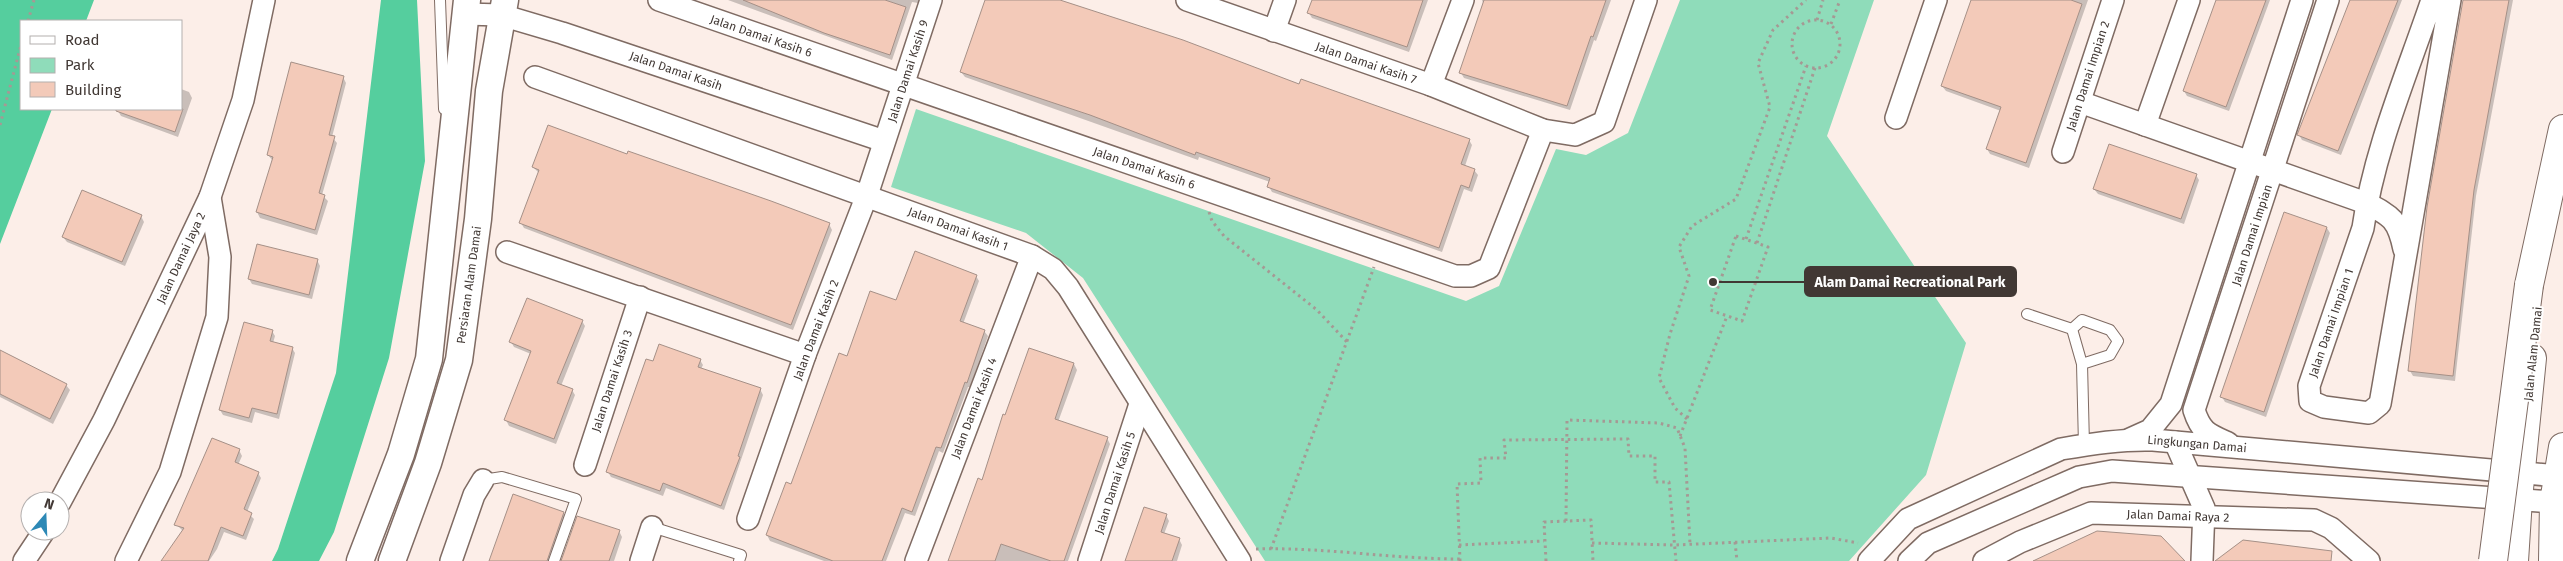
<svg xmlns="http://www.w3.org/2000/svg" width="2563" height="561" font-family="'Fira Sans',sans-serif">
<rect width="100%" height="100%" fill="#fceee8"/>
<!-- green -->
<polygon fill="#8fdcba" points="1680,0 1874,0 1827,136 1966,343 1926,475 1849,561 1265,561 1083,278 1026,233 891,187 916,109 1466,301 1499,286 1556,149 1586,155 1628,133"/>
<!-- forest -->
<g fill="#55ce9e">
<polygon points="0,0 94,0 86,21 21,21 21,109 52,109 0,244"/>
<polygon points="381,0 417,0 425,161 389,358 334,532 319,561 272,561 278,549 336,373"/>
</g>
<!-- shadow -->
<g fill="#0003">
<polygon points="728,0 919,0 918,3 912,2 892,60"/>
<polygon points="986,0 1056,0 1300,86 1469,140 1472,145 1465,166 1474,170 1478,175 1472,192 1464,189 1442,252 1272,192 1269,187 1270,182 1199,157 1198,160 965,77 961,72"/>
<polygon points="1313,0 1428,0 1409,52 1312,18 1309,13"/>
<polygon points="1482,0 1611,0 1596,41 1594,40 1570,110 1464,78 1461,73 1483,3"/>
<polygon points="1973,0 2088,0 2029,168 1990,154 1987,149 2001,111 1946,91 1942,86"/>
<polygon points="2218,0 2270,0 2229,111 2187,96 2184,91"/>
<polygon points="2351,0 2402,0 2341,155 2302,140 2299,135"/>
<polygon points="2464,0 2513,0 2476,196 2455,381 2413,376 2410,371"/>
<polygon points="343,77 346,83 332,137 337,143 322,195 328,201 317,235 260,218 257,212 273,161 268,155"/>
<polygon points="181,89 189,92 192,98 178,137 121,116 118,111 119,109 181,109"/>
<polygon points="628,155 829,224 832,230 793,330 524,228 521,223 539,173 533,167"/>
<polygon points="2196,175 2199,180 2184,224 2098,194 2094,189"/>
<polygon points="141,216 144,222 125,266 67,242 63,237"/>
<polygon points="2327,228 2330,233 2266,417 2225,402 2222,397"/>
<polygon points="317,260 320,266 312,299 252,284 249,279"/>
<polygon points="976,276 979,281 963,324 984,331 988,336 970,387 968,387 943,453 939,451 915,516 905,513 886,561 824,561 770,541 767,535 791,486 847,358 897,302"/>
<polygon points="582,321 585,326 561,386 572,390 575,395 556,444 509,426 506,420 531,354 514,347 511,342"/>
<polygon points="272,331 275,336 273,343 292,348 295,353 279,419 255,412 252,423 223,415 220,410"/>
<polygon points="1030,349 1074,364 1077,370 1058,422 1107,438 1110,444 1068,561 950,561 983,481"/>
<polygon points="2,352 66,385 70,390 53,424 0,397"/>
<polygon points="700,360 703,365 701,369 760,389 763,395 724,510 666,488 663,496 611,477 608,472 654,363"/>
<polygon points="239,450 242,456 238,465 258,473 261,478 247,512 254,519 246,540 224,532 217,549 209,561 163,561 183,531 176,524"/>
<polygon points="563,513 566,518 551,561 490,561"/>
<polygon points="1166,515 1169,521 1164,534 1179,539 1182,545 1177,561 1127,561"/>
<polygon points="619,531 622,537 614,561 563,561"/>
</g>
<!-- building -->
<g fill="#f3cab9" stroke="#a59087">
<polygon points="743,0 885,0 906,7 890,55 824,33"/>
<polygon points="985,0 1060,0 1183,40 1299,84 1301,79 1470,139 1461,164 1475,169 1469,188 1461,185 1439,248 1267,187 1270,178 1196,152 1195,155 1090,115 960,72"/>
<polygon points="1312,0 1423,0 1407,47 1307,13"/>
<polygon points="1484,0 1606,0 1593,37 1591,36 1567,106 1459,73"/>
<polygon points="1971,0 2071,0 2082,4 2026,163 1986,149 2001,107 1941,86"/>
<polygon points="2216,0 2266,0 2226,107 2183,91"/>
<polygon points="2350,0 2398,0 2338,151 2297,135"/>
<polygon points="2463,0 2509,0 2474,190 2453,376 2408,371 2427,207"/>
<polygon points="291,62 344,76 329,135 335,136 319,193 325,195 315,230 256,212 273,157 267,155"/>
<polygon points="116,109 183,109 175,132 116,111"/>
<polygon points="548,125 627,154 628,151 771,201 830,223 791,325 519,223 539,170 532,167"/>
<polygon points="2109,144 2197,174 2181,219 2093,189"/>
<polygon points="82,190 142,215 122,262 62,237"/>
<polygon points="2284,212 2327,227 2264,412 2220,397"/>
<polygon points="257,244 318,259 309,295 248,279"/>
<polygon points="915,251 977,275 960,321 985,330 967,383 965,382 941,448 936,447 912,512 902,508 882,561 833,561 766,535 786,482 791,484 839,353 847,356 870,291 896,300"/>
<polygon points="527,298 583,320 557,383 573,389 554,439 504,420 531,351 509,342"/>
<polygon points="244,322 273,330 270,341 293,347 277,414 252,408 249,418 219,410"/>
<polygon points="659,344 701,359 698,367 761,388 738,456 740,457 721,506 663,483 660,491 606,472 646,359 653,361"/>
<polygon points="1029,348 1074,363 1055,419 1108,437 1064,561 1051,561 1001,544 995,561 948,561 978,478 982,480 1003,414 1005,415"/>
<polygon points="0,350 67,384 50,419 0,394"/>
<polygon points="212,438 240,449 235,462 259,472 244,509 252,513 243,536 221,527 208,561 161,561 184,528 174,525"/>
<polygon points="513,494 564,512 547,561 489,561"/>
<polygon points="1144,507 1167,514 1161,532 1180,538 1172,561 1125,561"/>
<polygon points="577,516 620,530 609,561 561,561"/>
<polygon points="2097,531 2161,536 2185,561 2033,561"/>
<polygon points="2243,540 2332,551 2331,561 2215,561"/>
</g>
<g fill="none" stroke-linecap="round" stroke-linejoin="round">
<defs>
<g id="service">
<polyline points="440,0 444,109"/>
<polyline points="2027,314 2072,329"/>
<polyline points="2082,364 2110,355 2118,341 2110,330 2082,320 2072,329 2082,364 2084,445"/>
<polyline points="483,480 502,477 576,499 554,561"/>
<polyline points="652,527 741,555 739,561"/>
</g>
<g id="minor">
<polyline points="659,0 1455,276 1471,276 1489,268 1543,130"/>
<polyline points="1187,0 1431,85 1543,130 1575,135 1604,122 1646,0"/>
<path d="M2432 0C2407 74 2374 150 2363 228L2309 386 2310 401 2324 407 2369 413 2380 404 2450 0"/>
<polyline points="465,14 501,15 562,33 884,141"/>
<polyline points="1274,31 1285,0"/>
<polyline points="535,77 1032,256 1053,269 1068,287 1240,561"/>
<polyline points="1431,85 1463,0"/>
<path d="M2080 102 2366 203C2392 216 2398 220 2404 249"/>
<polyline points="1896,118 1936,0"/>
<polyline points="2145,125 2189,0"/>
<polyline points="2063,152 2113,0"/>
<polyline points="507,252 805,355"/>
<polyline points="2130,439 2150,430 2171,404 2302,0"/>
<polyline points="2175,442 2204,508 2202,561"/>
<path d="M2228 443C2208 434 2201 432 2194 410L2328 0"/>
<polyline points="585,465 640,297"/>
<polyline points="60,502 104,420 210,197 243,100 264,0"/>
<polyline points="748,519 805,355 867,195 931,0"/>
<polyline points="24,561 44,531"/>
<polyline points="126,561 170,472 217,317 220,257 210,197"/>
<polyline points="451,561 474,495 483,480"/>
<polyline points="641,561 652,527"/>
<polyline points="916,561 1032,256"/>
<polyline points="1089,561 1140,404"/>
<path d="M1869 561 1908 519 2061 449C2091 444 2122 439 2153 440L2558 476"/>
<polyline points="1909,561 1928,543 2079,477 2112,471 2554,502"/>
<polyline points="1984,561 2020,542 2091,513 2314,520 2331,528 2369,561"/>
</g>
<g id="tertiary">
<polyline points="360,561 401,454 429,359 467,0"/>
<polyline points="392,561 428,463 459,360 478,219 489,91 505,0"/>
</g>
<g id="secondary">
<polyline points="2514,561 2518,499 2532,358"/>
<polyline points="2553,561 2554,502 2563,447"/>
</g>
<polyline id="motorway" points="2529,285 2563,129"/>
</defs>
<!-- service casing -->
<use href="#service" stroke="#7f6b63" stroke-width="12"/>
<!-- minor casing -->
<use href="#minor" stroke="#7f6b63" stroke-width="24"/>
<!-- tertiary casing -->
<use href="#tertiary" stroke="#7f6b63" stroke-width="29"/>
<!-- secondary casing -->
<use href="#secondary" stroke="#7f6b63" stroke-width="30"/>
<!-- motorway casing -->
<use href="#motorway" stroke="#7f6b63" stroke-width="30"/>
<!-- path -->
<g stroke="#a59994" stroke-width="3" stroke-dasharray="2.5 4" stroke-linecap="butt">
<circle cx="1816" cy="44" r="24"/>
<polyline points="1817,20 1823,0"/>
<polyline points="28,21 34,0"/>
<polyline points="1831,24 1840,0"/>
<polyline points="0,125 21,45"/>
<polyline points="1209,212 1212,221 1224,236 1317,310 1347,342"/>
<polygon points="1736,236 1768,247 1742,321 1710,310"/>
<polyline points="1746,239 1806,66"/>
<polyline points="1757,243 1815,68"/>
<polyline points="1687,419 1675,408 1659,378 1670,334 1689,276 1679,247 1692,226 1736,199 1770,107 1758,63 1773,30 1806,0"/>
<polyline points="1680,436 1727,316"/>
<polyline points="1566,521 1567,420 1659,423 1677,428 1685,448 1690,544"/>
<polyline points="1735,542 1737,561"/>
<polyline points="1592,543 1675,545 1831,538 1858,543"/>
<polyline points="1459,545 1544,541"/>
<path d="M1256 549C1324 547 1392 559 1460 559"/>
<polyline points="1271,549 1374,267"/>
<polyline points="1460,561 1457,484 1481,483 1480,458 1506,458 1504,440 1628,439 1629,456 1655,456 1655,482 1669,482 1676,561"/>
<polyline points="1546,561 1544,522 1591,520 1593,561"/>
</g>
<!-- service -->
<use href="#service" stroke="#fff" stroke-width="10"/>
<!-- minor -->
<use href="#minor" stroke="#fff" stroke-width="21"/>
<!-- tertiary -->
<use href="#tertiary" stroke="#fff" stroke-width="26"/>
<!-- secondary -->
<use href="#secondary" stroke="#fff" stroke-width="28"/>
<!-- motorway -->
<use href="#motorway" stroke="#fff" stroke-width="28"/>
<defs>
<polyline id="motorway-bridge" points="2493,561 2529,285"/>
</defs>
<!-- motorway-bridge casing -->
<use href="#motorway-bridge" stroke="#7f6b63" stroke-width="30" stroke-linecap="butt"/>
<!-- motorway-bridge -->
<use href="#motorway-bridge" stroke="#fff" stroke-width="28"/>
</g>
<g text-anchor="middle" stroke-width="4" stroke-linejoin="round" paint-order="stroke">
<!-- street labels -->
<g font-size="12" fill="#413834" stroke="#fff">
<text transform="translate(761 36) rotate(19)" y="4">Jalan Damai Kasih 6</text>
<text transform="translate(1366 63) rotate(19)" y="4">Jalan Damai Kasih 7</text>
<text transform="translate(676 71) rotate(19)" y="4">Jalan Damai Kasih</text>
<text transform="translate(908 71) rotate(-72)" y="4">Jalan Damai Kasih 9</text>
<text transform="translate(2088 76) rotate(-72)" y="4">Jalan Damai Impian 2</text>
<text transform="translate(1144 168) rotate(19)" y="4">Jalan Damai Kasih 6</text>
<text transform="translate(958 229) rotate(20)" y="4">Jalan Damai Kasih 1</text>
<text transform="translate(2252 235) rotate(-72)" y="4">Jalan Damai Impian</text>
<text transform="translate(181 258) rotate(-65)" y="4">Jalan Damai Jaya 2</text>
<text transform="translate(469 285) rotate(-82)" y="4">Persiaran Alam Damai</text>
<text transform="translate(2331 323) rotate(-71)" y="4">Jalan Damai Impian 1</text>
<text transform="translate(816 330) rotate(-69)" y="4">Jalan Damai Kasih 2</text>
<text transform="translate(2533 354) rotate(-84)" y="4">Jalan Alam Damai</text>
<text transform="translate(612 381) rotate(-72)" y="4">Jalan Damai Kasih 3</text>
<text transform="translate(974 408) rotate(-69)" y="4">Jalan Damai Kasih 4</text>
<text transform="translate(2197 444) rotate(5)" y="4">Lingkungan Damai</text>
<text transform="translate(1115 483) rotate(-72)" y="4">Jalan Damai Kasih 5</text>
<text transform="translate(2178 516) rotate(2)" y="4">Jalan Damai Raya 2</text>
</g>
</g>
<!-- callouts -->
<path fill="none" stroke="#413834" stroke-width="2" d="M1713 282L1805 282"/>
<circle fill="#413834" stroke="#fff" stroke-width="2" cx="1713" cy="282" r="5"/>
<rect fill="#413834" stroke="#413834" stroke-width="2" x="1805" y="267" width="211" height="29" rx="5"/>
<g font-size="14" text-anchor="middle" font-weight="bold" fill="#fff">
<text x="1910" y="287">Alam Damai Recreational Park</text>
</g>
<!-- legend -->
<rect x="20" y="20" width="162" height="90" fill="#ffffff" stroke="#b3afae"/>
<rect x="30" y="36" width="25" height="8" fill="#ffffff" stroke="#b3afae"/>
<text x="65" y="45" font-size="15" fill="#413834">Road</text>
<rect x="30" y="58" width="25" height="15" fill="#8fdcba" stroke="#b3afae"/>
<text x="65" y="70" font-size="15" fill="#413834">Park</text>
<rect x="30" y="82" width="25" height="15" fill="#f3cab9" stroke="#b3afae"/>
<text x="65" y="95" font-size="15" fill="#413834">Building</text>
<!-- north arrow -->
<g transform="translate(45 516) rotate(19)"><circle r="24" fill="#ffffff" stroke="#b3afae"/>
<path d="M0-4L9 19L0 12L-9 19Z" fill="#2d89b6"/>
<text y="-8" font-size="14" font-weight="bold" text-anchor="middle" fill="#413834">N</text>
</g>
</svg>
